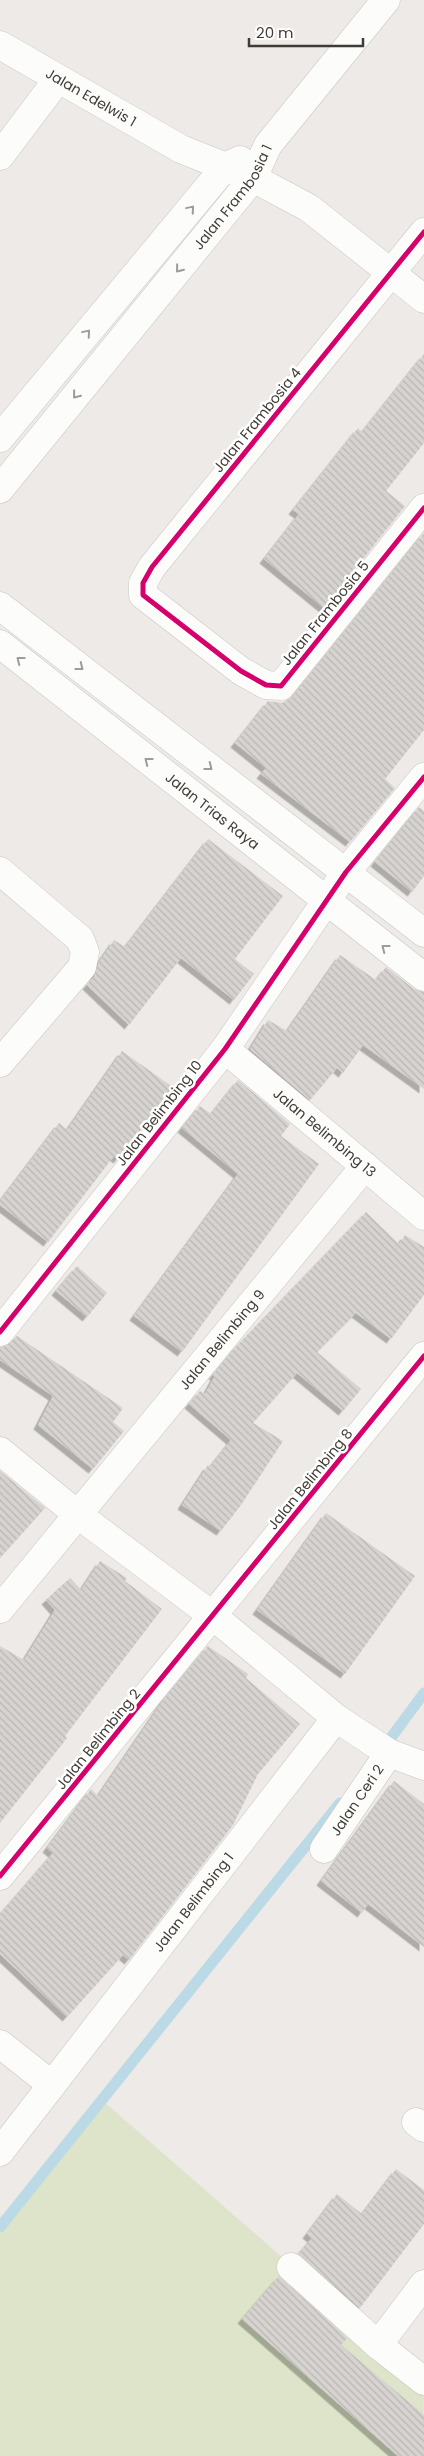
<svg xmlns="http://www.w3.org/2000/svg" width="424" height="2456" font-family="Poppins,sans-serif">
<defs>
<pattern id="building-back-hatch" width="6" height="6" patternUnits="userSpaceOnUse" patternTransform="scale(1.25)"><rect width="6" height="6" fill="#d6d3d0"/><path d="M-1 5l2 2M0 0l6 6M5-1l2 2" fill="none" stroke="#b9b6b3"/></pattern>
<filter id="shadow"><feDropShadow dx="-4.5" dy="4.5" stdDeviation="0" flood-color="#0004"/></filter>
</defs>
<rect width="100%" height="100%" fill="#edeae7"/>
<!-- grass -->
<polygon fill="#dde4ca" points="102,2100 424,2381 423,2456 0,2456 0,2227"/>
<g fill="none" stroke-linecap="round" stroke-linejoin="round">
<!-- stream -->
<g stroke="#bcdae6" stroke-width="11">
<polyline points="390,1739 424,1693"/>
<polyline points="0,2227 340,1803"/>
</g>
</g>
<!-- building -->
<g fill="url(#building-back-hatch)" filter="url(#shadow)">
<polygon points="424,354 424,443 386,491 405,506 324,608 264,559 299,514 293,510 358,428 362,432"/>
<polygon points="424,533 424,730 385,779 395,788 350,842 261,774 266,768 235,743 268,701 282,703 293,696"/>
<polygon points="419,807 424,811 424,876 412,892 375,862"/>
<polygon points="208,839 283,896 235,959 254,974 234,1000 181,958 129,1025 87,985 94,977 99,962 114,940 125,947"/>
<polygon points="340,955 376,980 386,967 414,989 424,992 424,1089 363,1045 343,1073 337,1068 310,1100 250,1049 268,1020 287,1031"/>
<polygon points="122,1051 174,1088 118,1159 114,1156 48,1242 0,1205 0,1201 59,1123 67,1130"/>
<polygon points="238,1080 290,1124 281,1136 319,1164 182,1352 134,1316 238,1174 182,1128 200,1106 211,1114"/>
<polygon points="366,1212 399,1244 405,1235 424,1247 424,1295 391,1339 356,1313 317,1352 361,1389 343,1411 297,1373 253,1423 283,1441 241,1505 221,1531 182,1505 208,1465 210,1467 231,1440 189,1404 200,1391 205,1394 215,1376 213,1375 237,1346"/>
<polygon points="77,1266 107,1293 87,1317 56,1291"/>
<polygon points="17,1336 123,1408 113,1422 124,1431 93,1469 38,1425 53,1396 0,1360 0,1347 6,1346"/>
<polygon points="0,1471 45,1508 0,1558"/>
<polygon points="326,1513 415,1576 345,1674 257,1610"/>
<polygon points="100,1561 127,1578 125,1581 162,1609 65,1736 67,1738 0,1823 0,1646 24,1660 55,1610 46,1600 70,1578 81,1590"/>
<polygon points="208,1646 248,1674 246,1678 300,1724 258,1774 233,1825 129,1960 123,1955 67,2017 0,1954 0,1914 53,1853 47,1848 91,1789 98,1796 164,1699"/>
<polygon points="394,1781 424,1804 424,1947 368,1904 362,1913 321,1881"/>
<polygon points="396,2169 424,2190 424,2224 360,2308 298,2254 312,2238 307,2234 337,2194 362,2214"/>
<polygon points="279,2276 347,2338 341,2345 424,2415 424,2456 398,2456 242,2319"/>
</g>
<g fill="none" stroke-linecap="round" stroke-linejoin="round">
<defs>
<g id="street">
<path id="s1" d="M0 45 181 149 253 178 309 208 424 299"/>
<polyline points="0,156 58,79"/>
<polyline points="424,232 152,567 143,583 143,595 241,671 266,685 281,686 424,508"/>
<polyline points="0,438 225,167 240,160"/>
<path id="s2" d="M0 489 253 178 268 145 386 0"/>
<polyline points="0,606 424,933"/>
<path id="s3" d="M0 644 424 977"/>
<polyline points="0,871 80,939 85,952 82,967 0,1063"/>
<path id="s4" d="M225 1049 424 1216"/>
<polyline points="0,1332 225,1049 346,872 424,777"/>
<polyline points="0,1451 77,1514 213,1616 336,1718 389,1753 424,1766"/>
<path id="s5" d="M0 1609 365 1166"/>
<path id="s6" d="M324 1849 389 1753"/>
<polyline points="0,1876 424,1356"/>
<polyline points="0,2044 52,2085"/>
<polyline points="416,2122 424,2128"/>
<path id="s7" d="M0 2152 336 1718"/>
<polyline points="291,2267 378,2345"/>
<polyline points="424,2284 378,2345 424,2381"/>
</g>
</defs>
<!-- street casing -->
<use href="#street" stroke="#c9c6c3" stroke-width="29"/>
<!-- street -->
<use href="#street" stroke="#fcfcfb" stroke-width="28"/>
<defs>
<g id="cycleway">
<polyline points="424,232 152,567 143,583 143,595 241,671 266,685 281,686 424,508"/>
<polyline points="0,1332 225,1049 346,872 424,777"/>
<polyline points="0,1876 424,1356"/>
</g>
</defs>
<!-- cycleway casing -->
<use href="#cycleway" stroke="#fff" stroke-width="8"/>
<!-- cycleway -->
<use href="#cycleway" stroke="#d6006c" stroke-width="5"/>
</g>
<!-- one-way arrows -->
<defs><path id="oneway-chevron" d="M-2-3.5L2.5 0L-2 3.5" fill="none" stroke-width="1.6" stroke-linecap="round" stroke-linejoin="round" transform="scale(1.25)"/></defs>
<g stroke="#9e9c98">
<use href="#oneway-chevron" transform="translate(191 209) rotate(-50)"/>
<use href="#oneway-chevron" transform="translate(179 269) rotate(129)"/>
<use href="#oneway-chevron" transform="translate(87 333) rotate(-50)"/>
<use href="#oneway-chevron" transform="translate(76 395) rotate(129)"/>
<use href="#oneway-chevron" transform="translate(20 660) rotate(-142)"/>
<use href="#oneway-chevron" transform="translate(80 667) rotate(38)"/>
<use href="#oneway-chevron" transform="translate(148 761) rotate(-142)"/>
<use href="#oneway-chevron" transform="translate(209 767) rotate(38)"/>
<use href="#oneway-chevron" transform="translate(385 948) rotate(-142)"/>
</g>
<g text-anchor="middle" stroke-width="5" stroke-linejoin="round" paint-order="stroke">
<!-- street labels -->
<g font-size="14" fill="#413b35" stroke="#fff">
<text dy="5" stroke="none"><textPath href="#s1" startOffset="105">Jalan Edelwis 1</textPath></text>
<text dy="5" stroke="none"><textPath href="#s2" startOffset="374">Jalan Frambosia 1</textPath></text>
<text transform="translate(257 420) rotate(-51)" y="5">Jalan Frambosia 4</text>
<text transform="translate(325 613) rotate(-51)" y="5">Jalan Frambosia 5</text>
<text dy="5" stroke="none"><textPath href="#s3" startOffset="270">Jalan Trias Raya</textPath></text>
<text transform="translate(159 1113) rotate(-52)" y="5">Jalan Belimbing 10</text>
<text dy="5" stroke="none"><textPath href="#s4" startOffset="130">Jalan Belimbing 13</textPath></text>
<text dy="5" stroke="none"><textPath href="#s5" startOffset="349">Jalan Belimbing 9</textPath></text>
<text transform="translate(310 1479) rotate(-51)" y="5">Jalan Belimbing 8</text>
<text transform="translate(98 1739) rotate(-51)" y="5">Jalan Belimbing 2</text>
<text dy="5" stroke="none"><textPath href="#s6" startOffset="59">Jalan Ceri 2</textPath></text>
<text dy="5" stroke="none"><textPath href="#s7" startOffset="316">Jalan Belimbing 1</textPath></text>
</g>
</g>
<!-- scale -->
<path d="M249 38v8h114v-8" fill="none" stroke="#413b35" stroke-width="2.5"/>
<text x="256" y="38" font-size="15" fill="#413b35" stroke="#ffffff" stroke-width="4" paint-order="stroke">20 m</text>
</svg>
